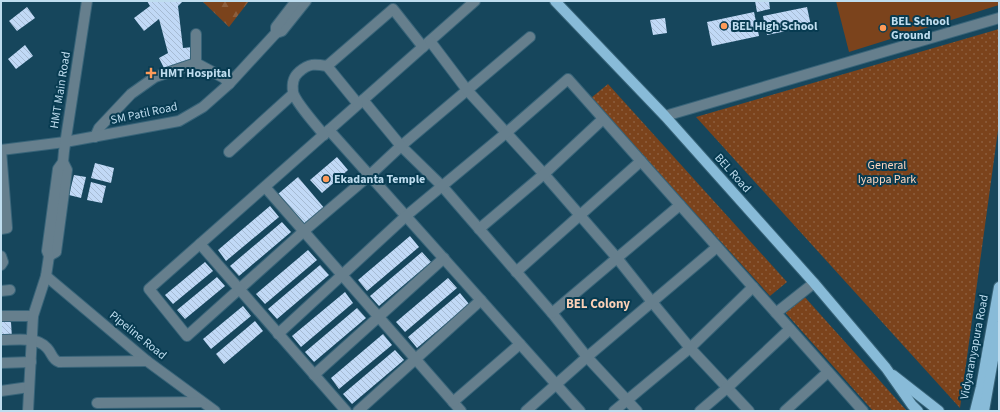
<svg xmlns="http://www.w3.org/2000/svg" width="1000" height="412" font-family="'Source Sans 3',sans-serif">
<defs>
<pattern id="forest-firs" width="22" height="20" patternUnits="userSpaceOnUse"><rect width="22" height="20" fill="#7b431c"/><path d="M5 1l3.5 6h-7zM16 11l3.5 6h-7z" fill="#8c5e3d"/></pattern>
<pattern id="park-dots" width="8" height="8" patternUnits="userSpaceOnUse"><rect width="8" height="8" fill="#7b431c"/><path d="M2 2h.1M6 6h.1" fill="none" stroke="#8c5e3d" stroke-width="1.8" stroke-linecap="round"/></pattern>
<pattern id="building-back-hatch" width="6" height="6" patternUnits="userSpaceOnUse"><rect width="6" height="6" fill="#c1d9f6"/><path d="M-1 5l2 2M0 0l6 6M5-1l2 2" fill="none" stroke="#a6bbd3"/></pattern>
</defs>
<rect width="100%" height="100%" fill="#16465c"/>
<!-- grass -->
<polygon fill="#7b431c" points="836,1 999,1 999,5 849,52"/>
<!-- forest -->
<polygon fill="url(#forest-firs)" points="202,1 249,1 229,27"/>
<!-- park -->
<g fill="url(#park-dots)">
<polygon points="999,29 999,123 960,408 696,117"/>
<polygon points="608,84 787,282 770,296 591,98"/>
<polygon points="802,294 907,411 873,411 783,310"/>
</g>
<!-- building -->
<g fill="url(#building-back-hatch)">
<polygon points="147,1 183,1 178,6 183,48 193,47 193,61 164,68 159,58 168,53 159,19 144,31 134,18 150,6"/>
<polygon points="755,1 769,1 770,9 757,12"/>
<polygon points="27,7 35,18 17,31 9,21"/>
<polygon points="807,7 811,26 767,35 763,16"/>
<polygon points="754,12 759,36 712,46 707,22"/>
<polygon points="665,18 667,33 653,35 650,20"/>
<polygon points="25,45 33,56 16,69 8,59"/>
<polygon points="337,157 348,170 322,193 310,180"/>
<polygon points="95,163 114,168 111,183 91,178"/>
<polygon points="74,175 86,177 81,198 69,195"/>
<polygon points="298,177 325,209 305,226 278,194"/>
<polygon points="91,182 106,186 102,203 87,200"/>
<polygon points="270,206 279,217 226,261 218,250"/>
<polygon points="282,222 291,232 239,276 230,266"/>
<polygon points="410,236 419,247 367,291 358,280"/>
<polygon points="308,250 317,260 265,304 256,294"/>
<polygon points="422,252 431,262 379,306 370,296"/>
<polygon points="205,262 213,271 173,304 165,295"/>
<polygon points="320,265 329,275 277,319 268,309"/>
<polygon points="217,277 225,286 185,319 177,310"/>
<polygon points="448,278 457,288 405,332 396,322"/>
<polygon points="345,292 353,303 301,347 292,336"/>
<polygon points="460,293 469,304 417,348 408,337"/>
<polygon points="243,306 251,316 211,349 203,339"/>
<polygon points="357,308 366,318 314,362 305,352"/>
<polygon points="255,321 263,331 224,364 216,354"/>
<polygon points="1,322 11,322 12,338 1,338"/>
<polygon points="383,334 392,345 339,389 331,378"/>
<polygon points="395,350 404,360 352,404 343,394"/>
</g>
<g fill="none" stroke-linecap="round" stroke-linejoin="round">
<defs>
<g id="minor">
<polyline points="475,1 149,289 187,336 304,231 370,175 401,146 530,37"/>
<polyline points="276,33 282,31 306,1"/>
<polyline points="430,41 467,90 544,174 617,258 652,302 690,348 749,411"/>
<polyline points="196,63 224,78 229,84"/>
<polyline points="327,66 393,9 423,47"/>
<polyline points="363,100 401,146 442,186 552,313 587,357 637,411"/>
<polyline points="665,116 999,18"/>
<polyline points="329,130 580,411"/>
<path d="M324 135C317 126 295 102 293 92 292 85 293 77 299 72 309 63 315 64 327 66L358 104"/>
<polyline points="95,137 99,128 131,94 155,77 196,63 196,34"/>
<polyline points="1,150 65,142 179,121 203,107 229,84 276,33 276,27 296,1"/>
<polyline points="229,152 293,94"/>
<polyline points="265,187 461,411"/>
<polyline points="1,229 7,228 1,150"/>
<polyline points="479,229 544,174 603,119"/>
<polyline points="200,244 346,411"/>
<polyline points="1,256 3,262 1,265"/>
<polyline points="49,256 56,252 67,170 63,162"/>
<polyline points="516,272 641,161"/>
<polyline points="46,276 147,361 215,411"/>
<polyline points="1,291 10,290"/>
<polyline points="552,313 617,258 680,205"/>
<polyline points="776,313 814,283"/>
<polyline points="1,316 33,316"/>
<polyline points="278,334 406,216 506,133 568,79 863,411"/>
<path d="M1 340C15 340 37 336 47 348 52 353 52 360 59 362L147 361"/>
<polyline points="1,363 31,362"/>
<polyline points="314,375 444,258"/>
<polyline points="1,391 29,387"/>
<polyline points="453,402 520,344"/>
<polyline points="97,403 202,402"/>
<polyline points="28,411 33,316 46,276 49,256 47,251 58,169 63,162 64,151 87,1"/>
<polyline points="358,411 481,300"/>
<polyline points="526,411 587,357 717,247"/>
<polyline points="614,411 690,348 753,287"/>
<polyline points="700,411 727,388 790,329"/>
<polyline points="785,411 828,372"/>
</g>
<g id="major">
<polyline points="555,1 665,116 814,283 886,368 912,405 918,411"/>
<polyline points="893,375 939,411"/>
<polyline points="975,411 981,387 999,287"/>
<polyline points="984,411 999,326"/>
</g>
</defs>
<!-- minor casing -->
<use href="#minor" stroke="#386479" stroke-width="12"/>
<!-- major casing -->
<use href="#major" stroke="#386479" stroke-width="12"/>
<!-- minor -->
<use href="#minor" stroke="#667f8d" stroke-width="10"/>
<!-- major -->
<use href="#major" stroke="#88bbd8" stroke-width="10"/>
</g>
<!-- markers -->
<g fill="#fe9b59" stroke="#073b51" stroke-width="1.5">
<circle cx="724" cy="26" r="4"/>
<circle cx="883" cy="28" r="4"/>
<path d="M149 67h4v4h4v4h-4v4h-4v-4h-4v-4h4z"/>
<circle cx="326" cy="179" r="4"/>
</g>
<g text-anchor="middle" stroke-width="4" stroke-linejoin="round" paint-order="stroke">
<!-- poi labels -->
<g font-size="12" font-weight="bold" fill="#bfddef" stroke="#073b51" text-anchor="start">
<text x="891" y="25">BEL School<tspan x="891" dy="14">Ground</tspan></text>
<text x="732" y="30">BEL High School</text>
<text x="160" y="77">HMT Hospital</text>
<text x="334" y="183">Ekadanta Temple</text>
</g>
<!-- street labels -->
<g font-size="12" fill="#bfddef" stroke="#073b51">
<text transform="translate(60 90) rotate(-81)" y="4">HMT Main Road</text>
<text transform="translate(144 113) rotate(-12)" y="4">SM Patil Road</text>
<text transform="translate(733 173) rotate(48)" y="4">BEL Road</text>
<text transform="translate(138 335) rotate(39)" y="4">Pipeline Road</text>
<text transform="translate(974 347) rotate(-79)" y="4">Vidyaranyapura Road</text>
</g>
<!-- park labels -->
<g font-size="12" fill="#ffd5bc" stroke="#073b51">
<text x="887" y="169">General<tspan x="887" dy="14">Iyappa Park</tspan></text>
</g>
<!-- neighbourhood labels -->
<g font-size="13" font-weight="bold" fill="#fbd0b6" stroke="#073b51">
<text x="598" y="308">BEL Colony</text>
</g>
</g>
<!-- border -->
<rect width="1000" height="412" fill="none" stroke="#bfddef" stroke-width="4"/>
</svg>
